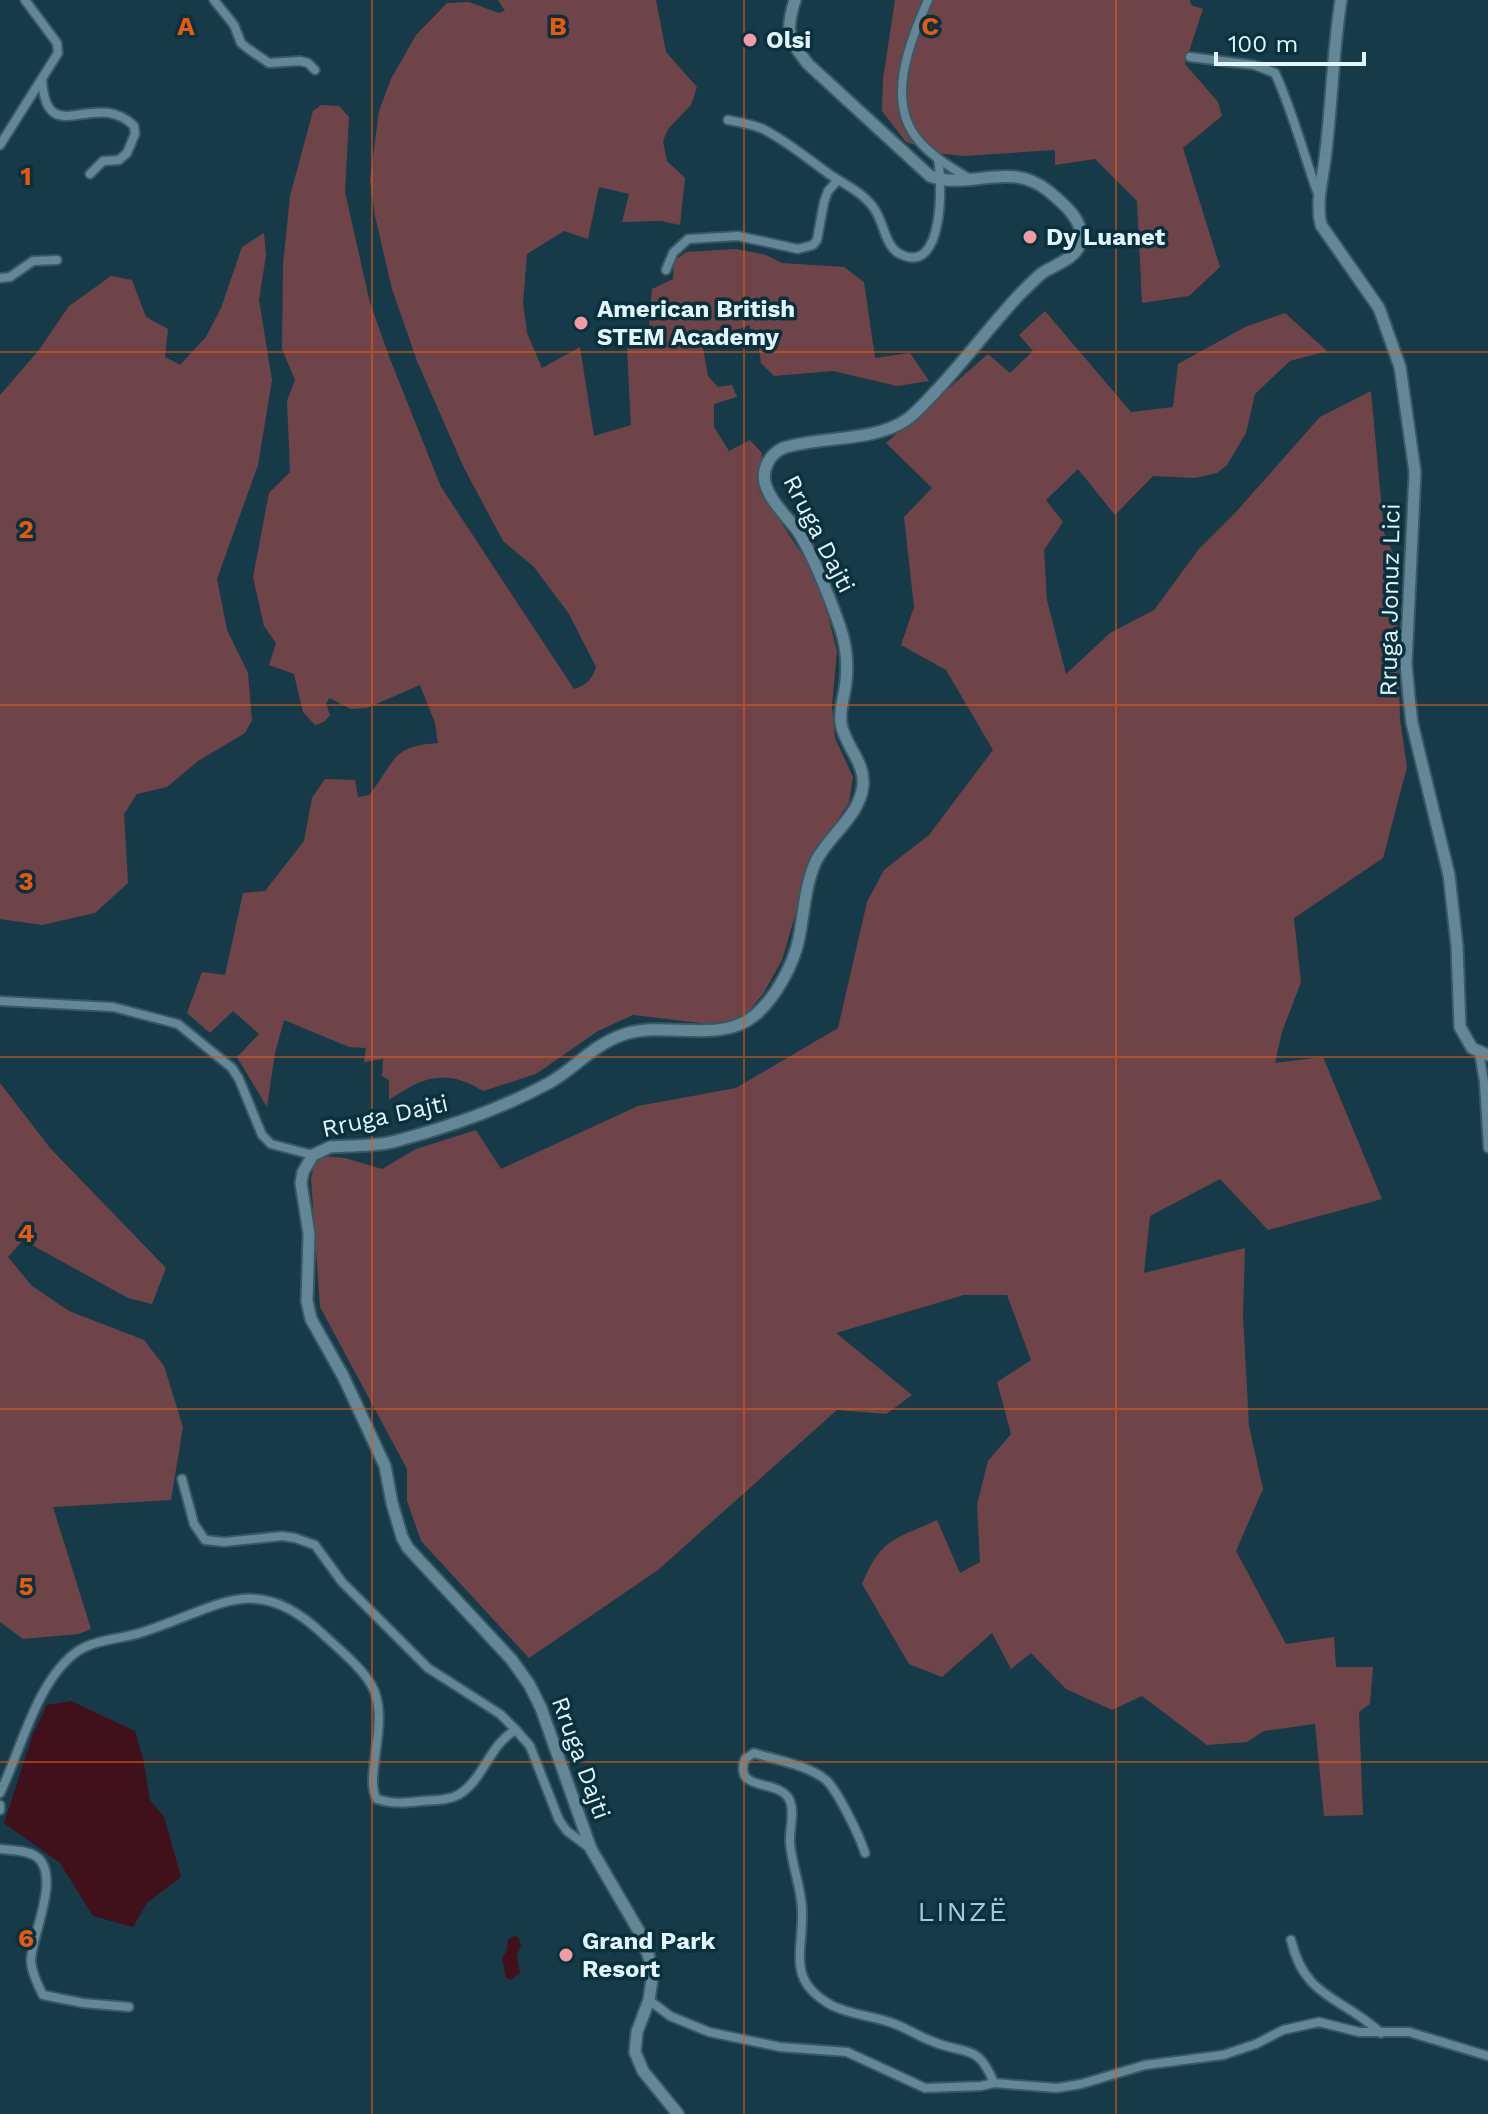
<svg xmlns="http://www.w3.org/2000/svg" width="1488" height="2114" font-family="'Work Sans',sans-serif">
<rect width="100%" height="100%" fill="#163a47"/>
<!-- green -->
<g fill="#6f4449">
<path d="M498 0H656L666 52 697 87 691 105 668 129 663 141 667 161 685 178 680 225 661 221 622 222 629 194 599 187 588 239 564 231 527 254 523 303 525 317 527 333 542 368 580 347 594 436 631 425 626 330 649 325 652 289 673 279 674 261 686 252 736 249 766 255 782 263 844 267 864 282 875 358 910 353 929 381 897 386 833 371 774 376 761 363 758 343 749 325 702 343 708 376 718 387 732 385 737 397 714 404V427L729 451 750 440 762 453 759 489 811 568 824 600 837 651 832 706 835 738 853 777 849 803 819 847 809 868 782 960 763 994 748 1012 735 1020 709 1024 633 1015 598 1031 536 1074 483 1091C445 1068 423 1077 389 1100V1080L382 1076 383 1059 364 1062 366 1048 349 1047 284 1020 275 1053 267 1107 237 1057 259 1034 233 1011 210 1033 187 1013 202 972 225 975 243 893 265 891 304 841 312 798 325 779 355 780 358 797 369 795C396 762 390 746 438 743L435 723 420 685 367 708 351 709 329 698 326 704 330 715 324 722 315 725 303 712 294 674 269 665 276 643 264 626 253 577 269 493 290 472 287 401 295 380 282 349 283 265 290 196 313 111 321 105 339 106 349 117 345 192 370 303 390 359 441 487 574 689C587 685 592 679 596 667L569 614 534 567 503 541 464 468 417 361 392 289 375 216 370 180 379 111 391 79 416 35 447 3 469 2 499 13 505 11Z"/>
<polygon points="895,0 1190,0 1191,5 1203,9 1185,64 1218,102 1222,116 1183,148 1220,267 1189,296 1142,303 1137,201 1095,159 1055,165 1055,150 965,156 944,154 906,142 882,111 883,79"/>
<polygon points="264,233 266,255 259,300 272,380 258,465 217,579 227,630 248,673 252,720 245,733 198,761 167,787 137,794 124,814 128,883 95,913 42,925 0,919 0,395 39,350 69,306 111,276 132,280 146,317 168,329 165,357 180,365 206,337 221,308 242,247"/>
<path d="M1045 311 1131 412 1173 407 1178 364 1245 327 1285 313 1327 351 1290 361 1255 394 1246 433 1227 465 1217 473 1195 478 1153 476 1115 515 1078 469 1046 500 1063 522 1044 550 1047 600 1066 674 1110 633 1154 610 1199 549 1236 512 1320 417 1371 391 1384 533 1395 558 1400 719 1407 767 1383 858 1294 918 1301 982 1282 1032 1275 1063 1323 1057 1382 1199 1268 1230 1220 1179 1150 1216 1144 1273 1245 1248 1243 1316 1249 1426 1263 1489 1236 1551 1286 1644 1334 1637 1336 1667H1373L1370 1704 1359 1712 1363 1815 1324 1816 1315 1724 1264 1731 1247 1742 1207 1745 1142 1696 1112 1710 1066 1689 1031 1653 1011 1669 992 1633 942 1677 909 1664 862 1584C881 1538 894 1540 937 1520L960 1573 980 1562 977 1505 988 1461 1011 1434 997 1382 1031 1360 1007 1295H964L836 1333 912 1395 886 1414 837 1410 658 1570 529 1658 421 1541 407 1501V1469L320 1307 311 1179 314 1165 323 1156 345 1158 382 1169 416 1149 476 1130 501 1169 638 1106 736 1088 838 1028 867 902 884 870 929 835 993 750 946 670 901 645 914 607 904 517 932 488 886 443 988 354 1010 373 1033 351 1019 335Z"/>
<polygon points="0,1083 50,1148 166,1268 152,1304 128,1298 23,1240 8,1257 32,1286 69,1311 144,1340 164,1366 183,1427 171,1500 53,1507 91,1629 79,1634 23,1639 0,1622"/>
</g>
<!-- water -->
<g fill="#40111a">
<polygon points="71,1701 135,1731 143,1758 150,1800 164,1817 181,1877 147,1903 133,1927 93,1916 60,1863 4,1823 33,1734 47,1705"/>
<polygon points="514,1936 518,1937 521,1945 517,1956 520,1973 511,1980 506,1978 502,1958 507,1950 508,1940"/>
</g>
<g fill="none" stroke-linecap="round" stroke-linejoin="round">
<defs>
<g id="street">
<polyline points="214,0 234,25 241,43 247,48 269,63 300,61 308,63 315,70"/>
<path d="M928 0C910 42 884 103 920 142 934 158 952 168 970 179"/>
<path d="M1190 57 1254 65 1275 73C1293 112 1303 153 1318 194"/>
<path d="M42 79C46 152 95 87 134 126L135 134 127 153 119 160 103 161 90 174"/>
<path d="M728 120C739 122 752 124 763 129 787 141 808 159 829 174 844 184 862 192 873 207 884 220 884 246 900 254 945 277 942 180 938 160"/>
<polyline points="0,145 58,53 57,43 25,0"/>
<polyline points="666,270 673,253 688,239 738,236 798,249 813,245 817,240 824,202 828,191 838,180"/>
<polyline points="0,278 10,277 33,261 57,260"/>
<polyline points="0,1001 113,1007 178,1024 232,1068 239,1079 262,1135 271,1144 313,1155"/>
<polyline points="1479,1052 1484,1082 1488,1148"/>
<polyline points="182,1479 194,1524 205,1540 224,1542 282,1536 295,1538 315,1545 342,1582 428,1668 500,1714 516,1730"/>
<path d="M0 1793C21 1750 37 1679 78 1651 96 1639 123 1639 143 1632 221 1607 256 1569 326 1637 341 1651 362 1668 372 1686 391 1720 363 1779 377 1799 392 1804 406 1803 421 1801 433 1800 447 1801 458 1795 484 1780 489 1744 516 1730L530 1746 559 1820 567 1831 591 1849"/>
<polyline points="0,1805 0,1810"/>
<path d="M0 1849C11 1850 28 1850 37 1857 61 1876 32 1934 31 1960 31 1970 38 1986 43 1995L83 2003 129 2007"/>
<path d="M865 1853C860 1837 838 1791 826 1780 808 1765 776 1760 754 1753L745 1759C733 1794 780 1777 790 1801 795 1813 789 1830 790 1843 792 1866 801 1887 802 1909 804 1951 785 1979 831 2005 850 2015 875 2016 895 2024 908 2029 920 2037 934 2042 966 2055 978 2043 994 2083"/>
<path d="M1291 1940C1305 1999 1341 1996 1381 2033"/>
<polyline points="649,2000 670,2016 709,2032 780,2047 847,2052 925,2088 981,2086 994,2083 1057,2088 1081,2084 1145,2065 1223,2055 1256,2044 1283,2030 1319,2022 1359,2032 1409,2032 1488,2056"/>
</g>
<g id="secondary">
<path d="M1341 0C1333 50 1332 100 1326 150 1324 175 1315 201 1321 225L1379 308 1400 367 1415 472 1406 664 1409 697 1412 723 1449 875 1457 946 1460 1027 1472 1048 1488 1055"/>
<path d="M678 2114 643 2071 635 2052 637 2032 649 2000 652 1979 649 1957 640 1933 591 1849 541 1708 529 1684 511 1659 408 1548 402 1537 392 1503 385 1466 343 1376 311 1319 307 1301 309 1234 301 1183 303 1172 313 1155 330 1147C352 1145 375 1147 396 1141 449 1127 501 1109 549 1083 577 1067 592 1045 625 1034 666 1021 719 1044 754 1016 775 999 794 964 799 938 804 913 805 885 816 861 829 835 860 816 863 785 865 761 844 745 841 723 839 709 845 695 846 681 848 663 846 644 840 627 829 596 816 561 799 533 788 517 770 502 765 483 762 468 770 454 783 448 820 436 874 442 906 420 918 412 927 400 937 390 966 359 991 325 1020 294 1027 287 1035 279 1042 273 1054 265 1075 259 1080 244 1087 222 1062 202 1047 190 1009 160 969 191 930 176L808 64C788 39 785 31 795 0"/>
</g>
</defs>
<!-- street casing -->
<use href="#street" stroke="#3a5863" stroke-width="12"/>
<!-- secondary casing -->
<use href="#secondary" stroke="#3a5863" stroke-width="15"/>
<!-- street -->
<use href="#street" stroke="#638796" stroke-width="8"/>
<!-- secondary -->
<use href="#secondary" stroke="#638796" stroke-width="11"/>
</g>
<!-- grid -->
<path fill="none" stroke="#e8590c" stroke-width="2" stroke-opacity="0.55" d="M372 0V2114M744 0V2114M1116 0V2114M0 352H1488M0 705H1488M0 1057H1488M0 1409H1488M0 1762H1488"/>
<!-- markers -->
<g fill="#f49aa5" stroke="#0b303d" stroke-width="3">
<circle cx="750" cy="40" r="8"/>
<circle cx="1030" cy="237" r="8"/>
<circle cx="581" cy="323" r="8"/>
<circle cx="566" cy="1955" r="8"/>
</g>
<g text-anchor="middle" stroke-width="7" stroke-linejoin="round" paint-order="stroke">
<!-- poi labels -->
<g font-size="24" font-weight="bold" fill="#e1f5fd" stroke="#0b303d" text-anchor="start">
<text x="766" y="48">Olsi</text>
<text x="1046" y="245">Dy Luanet</text>
<text x="597" y="317">American British<tspan x="597" dy="28">STEM Academy</tspan></text>
<text x="582" y="1949">Grand Park<tspan x="582" dy="28">Resort</tspan></text>
</g>
<!-- street labels -->
<g font-size="24" fill="#e1f5fd" stroke="#0b303d">
<text transform="translate(819 534) rotate(63)" y="8">Rruga Dajti</text>
<text transform="translate(1390 600) rotate(-89)" y="8">Rruga Jonuz Lici</text>
<text transform="translate(385 1116) rotate(-12)" y="8">Rruga Dajti</text>
<text transform="translate(581 1758) rotate(70)" y="8">Rruga Dajti</text>
</g>
<!-- quarter labels -->
<g font-size="28" letter-spacing="2" fill="#a3cada" stroke="#0b303d">
<text x="963" y="1921">LINZË</text>
</g>
</g>
<g font-size="26" text-anchor="middle" font-weight="bold" fill="#e8590c" stroke="#0b303d" stroke-width="7" stroke-linejoin="round" paint-order="stroke">
<text x="186" y="35">A</text>
<text x="558" y="35">B</text>
<text x="930" y="35">C</text>
<text x="26" y="185">1</text>
<text x="26" y="538">2</text>
<text x="26" y="890">3</text>
<text x="26" y="1242">4</text>
<text x="26" y="1595">5</text>
<text x="26" y="1947">6</text>
</g>
<!-- scale -->
<path d="M1216 52v12h148v-12" fill="none" stroke="#e1f5fd" stroke-width="4"/>
<text x="1228" y="52" font-size="24" fill="#e1f5fd" stroke="#0b303d" stroke-width="6" paint-order="stroke">100 m</text>
</svg>
